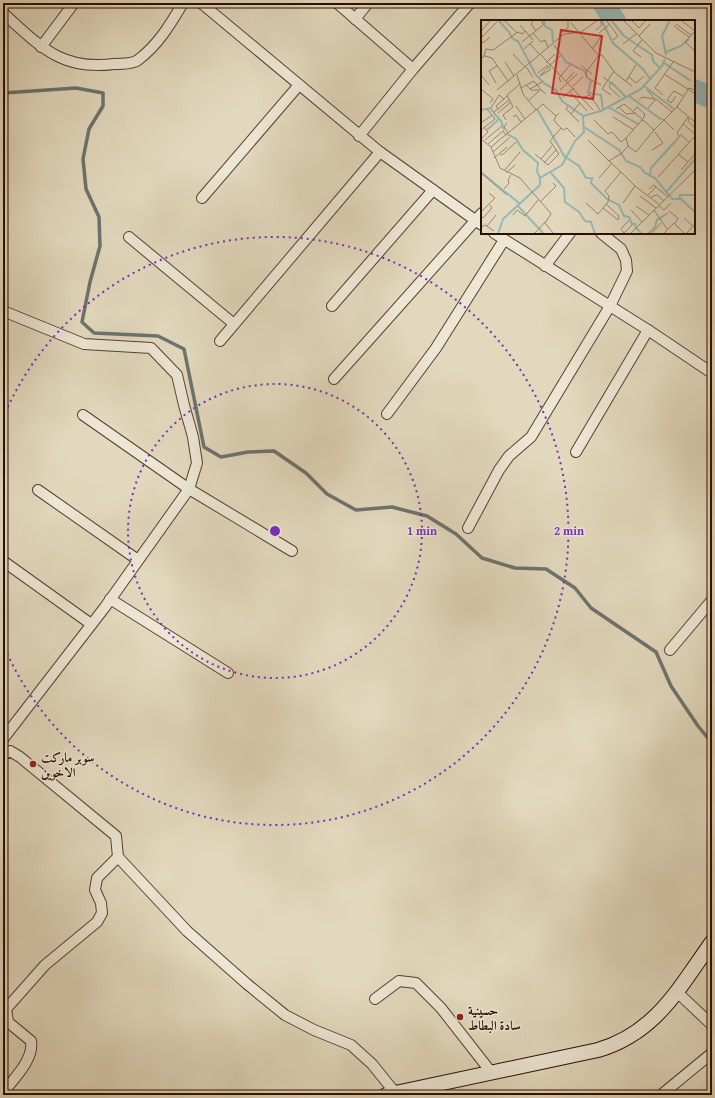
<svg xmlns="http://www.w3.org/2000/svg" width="715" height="1098" font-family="'Gentium Book Plus',Amiri,serif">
<rect width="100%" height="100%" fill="#e2d8bd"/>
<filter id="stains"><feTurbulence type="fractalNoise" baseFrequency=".005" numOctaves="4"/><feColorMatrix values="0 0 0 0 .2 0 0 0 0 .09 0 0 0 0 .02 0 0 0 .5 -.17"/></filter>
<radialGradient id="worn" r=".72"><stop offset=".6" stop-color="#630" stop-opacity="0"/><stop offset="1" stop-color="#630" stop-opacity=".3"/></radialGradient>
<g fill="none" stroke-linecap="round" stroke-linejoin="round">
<!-- stream -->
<polyline stroke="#6c736e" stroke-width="3.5" points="3,93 76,88 103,93 103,106 89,129 83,159 86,189 99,217 100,246 90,282 82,322 94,333 158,336 184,349 204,447 221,457 248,452 274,451 306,473 327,494 356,510 392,507 427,516 456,534 482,558 515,568 546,569 575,588 591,608 656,652 671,686 698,726 712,743"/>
<!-- river -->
<g stroke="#96b9b7" stroke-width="22">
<polyline points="603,3 615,21"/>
<polyline points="694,90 707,96 712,96"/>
</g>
<defs>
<g id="street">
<polyline points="201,3 380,152 482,225"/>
<polyline points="337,3 413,69"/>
<path d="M3 13C40 46 61 71 114 64 121 64 133 64 138 60 158 45 170 25 183 3"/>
<polyline points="355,19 368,3"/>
<polyline points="41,47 74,3"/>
<polyline points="359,136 413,69 470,3"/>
<polyline points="202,198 299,85"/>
<polyline points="494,233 648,330 712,373"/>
<polyline points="129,237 234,324"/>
<polyline points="545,266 570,233"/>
<polyline points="332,306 433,190"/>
<polyline points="3,311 84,344 151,348 177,375 184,405 193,437 197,463 189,489 105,607 3,739"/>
<polyline points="220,341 380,152"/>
<polyline points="334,379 482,213"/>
<polyline points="387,414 436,348 504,240"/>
<polyline points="83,415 189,489 292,551"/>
<polyline points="576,452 648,330"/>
<polyline points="38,490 138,560"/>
<polyline points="468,528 499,470 509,456 531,437 610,306 627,271 626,260 621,249 601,233"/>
<polyline points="3,561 91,624"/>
<polyline points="110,599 228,673"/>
<polyline points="670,650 712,600"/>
<polyline points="3,755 10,751 20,757 116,836 118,857 187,931 247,984 285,1015 314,1030 351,1045 372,1064 397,1095"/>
<polyline points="677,992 712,1025"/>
<polyline points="375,999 399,981 416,983 441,1008 491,1072"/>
<path d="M3 1093C14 1078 34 1060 31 1041L8 1022 6 1009 45 965 97 922 102 913 101 903 95 890 97 878 118 857"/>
<polyline points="661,1095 712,1053"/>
</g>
<path id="secondary" d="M386 1095 598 1050C656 1033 679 988 712 942"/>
</defs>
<!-- street casing -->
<use href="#street" stroke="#5a3e2f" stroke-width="12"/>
<!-- secondary casing -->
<use href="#secondary" stroke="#2c0b00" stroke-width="16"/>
<!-- street -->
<use href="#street" stroke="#ece6d4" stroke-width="10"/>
<!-- secondary -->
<use href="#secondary" stroke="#ece6d4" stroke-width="14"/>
</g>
<!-- distance rings -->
<g fill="none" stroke="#7b2cbf" stroke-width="2" stroke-dasharray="2 4">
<circle cx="275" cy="531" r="147"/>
<path d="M3 418A294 294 0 1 1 3 644"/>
</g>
<!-- markers -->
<g fill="#8f2418" stroke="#ece6d4" stroke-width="1.5">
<circle cx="33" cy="764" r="4"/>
<circle cx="460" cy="1017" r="4"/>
</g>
<g text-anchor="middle" stroke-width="3" stroke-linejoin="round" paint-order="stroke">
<!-- poi labels -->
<g font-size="13" font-weight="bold" fill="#2c0b00" stroke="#ece6d4" text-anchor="start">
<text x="41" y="762">سوبر ماركت<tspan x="41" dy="15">الاخوين</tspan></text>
<text x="468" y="1015">حسينية<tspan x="468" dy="15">سادة البطاط</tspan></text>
</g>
</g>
<!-- overview -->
<g transform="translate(481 20)">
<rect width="214" height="214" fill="#e2d8bd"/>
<path fill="none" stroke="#96b9b7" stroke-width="2" d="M17 0 28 12 32 19 37 21 55 55 64 64 75 70 81 81 102 96M63 0 64 6 71 10 72 22M130 0 143 16 171 35 172 41 179 48M121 1 132 23 162 49 170 60M73 25 85 42 104 51 106 58M185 32 200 26 208 19M185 35 181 16 189 0M183 43 210 61M110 60 107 73 120 75 122 90M130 62 145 77M163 66 193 89M148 76 181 100M127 87 157 104M56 89 85 139M0 90 9 88 20 101 23 110M103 107 138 130 145 141 159 147 164 153 174 158 191 179H200L214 192M6 110 18 99M26 114 35 119 42 130 57 143 56 151 59 158M86 138 98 146 105 158H111L110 163 126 179 138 185 143 196 148 197 151 204H154L155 208 161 214M1 153 38 183M70 153 83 168 84 182 98 192 104 201 110 202 114 214M169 155 170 148 199 116M186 171 214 139M198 179 199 175H214M36 185 63 214M17 214 22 199 59 165V158L81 145 94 121 103 112 102 96 120 91 160 69 181 46 184 39M167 214 174 207 176 200 187 193"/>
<path fill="none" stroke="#998671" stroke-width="1" d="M23 0 36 13M53 0 50 4 55 11M125 0 137 16 132 20M142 0 175 33 214 52M150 0 158 8 165 0M200 0 214 11 204 22 214 31M90 3 117 35H121L134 53 151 66M195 4 210 15M39 5 52 20M193 6 208 17M115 10 121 5 119 0M0 11 10 0M52 13 60 22 64 20 67 27M118 13 128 5M81 16 79 13 87 8V0M158 16 169 4M0 18 16 2M0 20 2 23 9 17M41 22 62 5 61 0M49 24 59 35M142 24 155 14M112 28 121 15M43 29 52 21M32 34 44 47M60 35 112 90M118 35 105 52 106 58 120 65M3 36 5 29 12 30 37 12 41 14 44 11M160 37 152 31 161 20M0 38 4 36 11 38 27 61 83 14 100 12 117 0M24 42 33 56M65 43 74 34M100 45 111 54M68 46 59 56 69 50V47M68 46 79 36M45 47 52 57M57 53 67 45M183 54 213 73M0 55 8 65M36 55 42 74 55 90M122 57 130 63 128 67 139 77M148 57 155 63 163 56M85 61 93 52M145 61 155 45M80 62 78 58 89 45M15 63 8 51 16 46M45 65 50 70H60L65 74M91 67 102 57M40 68 53 61 60 70M0 69 12 79 9 83M49 69 61 62M16 70 27 61M79 70 96 54M166 70 174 79M89 72 106 91M130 75 121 69 133 51M182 75 174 68 192 42M195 76 190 83 186 80 193 71 202 76M82 77 93 68M101 78 109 75 119 90M48 80 58 71M158 80 161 77 174 79M35 86 44 99M87 86 85 89 98 102M138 87 145 94 155 93M196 87 214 102M10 88 18 75 23 79 26 76M167 88 175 79 191 92M17 89 15 86 23 79M135 89 143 84 162 100M153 91 156 87 164 94 162 99M13 92 28 80M17 93 30 82M90 94 99 83M75 96 73 100 76 104 82 110 86 108 94 117M32 97 35 95 40 102M132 97 153 110M208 98 207 101 214 108M182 99 193 110M25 100 22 95 32 87 26 75 39 64M113 100 127 114 131 112 140 122 145 118M0 103 11 95M26 103 23 107 27 113M202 104 214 114M0 110 14 99 6 89M173 110 155 132 147 126 145 118 160 101 162 100 173 110 196 87 208 68 214 70M199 114 208 122M198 116 196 113 207 97M1 118 7 112 3 107M0 119 10 127 19 148 39 158 67 190 70 194 64 203 73 214M4 120 21 106M107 120 128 141M7 124 22 111 25 115M10 127 62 84 75 96 78 93M171 130 182 123 174 112M12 132 28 118M19 134 21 135 35 122M54 134 67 145 78 134 69 121 80 108M197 134 207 142M13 138 26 127M60 139 71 126M63 143 75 130M200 150 214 134M23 151 39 132M140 152 154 166 142 183M0 153 26 175M25 153 34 145M177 157 214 116M118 158 131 143M154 166 179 185M23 169 28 163 27 160 30 155M168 169 173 165 187 177M159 176 175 188M166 176 175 167M170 177 176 175 183 181M60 181 75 166 72 163M105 183 117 194 127 182 128 176 124 171 140 152 128 141 141 133 147 126M155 186 168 195M178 186 183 190 190 183M122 188 137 200 138 196 125 184M150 190 161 202M173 190 186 209M188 191 197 198 194 203M0 192 14 178 8 173M32 195 36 190 44 196 58 179M0 196 2 198 11 188 9 185M203 198 212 206M148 200 140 209 143 213 151 205M6 206 15 195M0 207 4 205 13 211M53 214 64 202M149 214 214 150M170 214 180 203M182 214 193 203 204 214M205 214 214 204"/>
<path fill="#d62828" fill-opacity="0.15" stroke="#d62828" stroke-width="2" d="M80 10 121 16 112 79 71 73Z"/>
<rect width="214" height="214" fill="none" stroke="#2c0b00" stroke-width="2"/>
</g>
<circle cx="275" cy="531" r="6" fill="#7b2cbf" stroke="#ece6d4" stroke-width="2"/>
<g font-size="12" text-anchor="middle" font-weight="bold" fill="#7b2cbf" stroke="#ece6d4" stroke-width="3" stroke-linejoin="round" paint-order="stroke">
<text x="422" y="535">1 min</text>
<text x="569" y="535">2 min</text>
</g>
<!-- margin -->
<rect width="715" height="1098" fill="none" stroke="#e2d8bd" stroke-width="16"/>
<rect x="4" y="4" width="707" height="1090" fill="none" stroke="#2c0b00" stroke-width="2"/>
<rect x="8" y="8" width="699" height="1082" fill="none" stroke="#2c0b00"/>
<rect width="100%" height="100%" filter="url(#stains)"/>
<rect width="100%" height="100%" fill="url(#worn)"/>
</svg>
